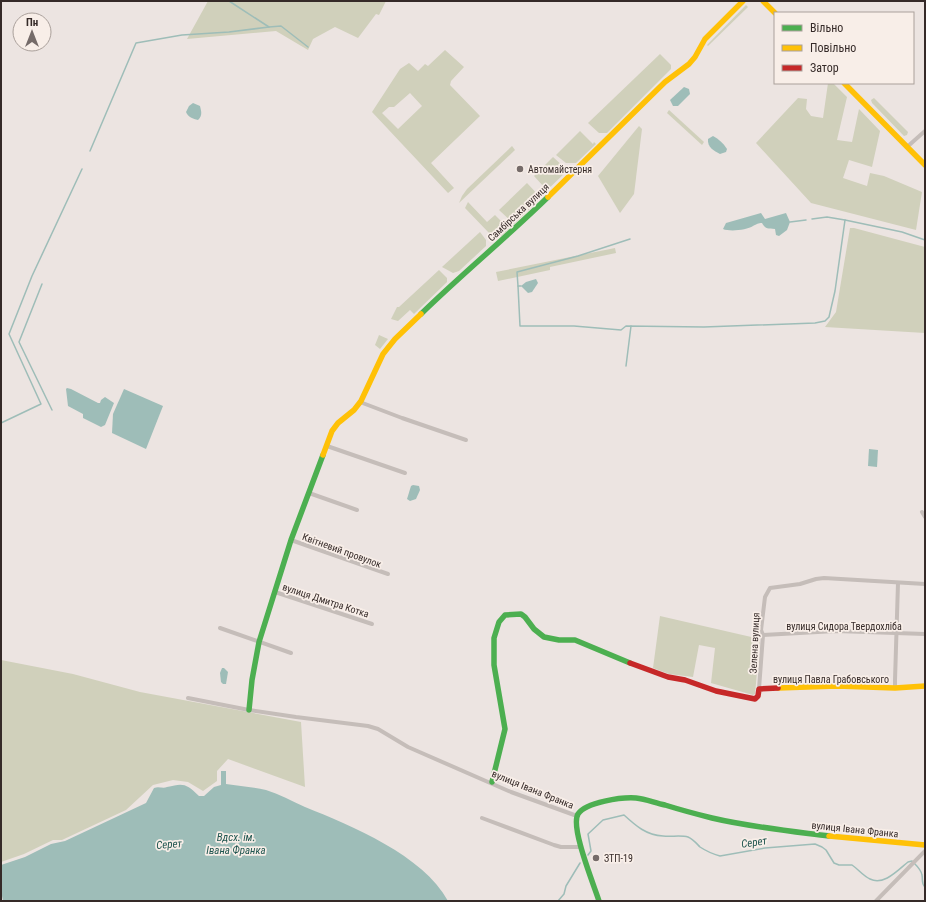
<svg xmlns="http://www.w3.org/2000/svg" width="926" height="902" font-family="'Roboto Condensed',sans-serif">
<rect width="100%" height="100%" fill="#ece4e1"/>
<!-- green -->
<g fill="#d0d0bb" fill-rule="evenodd">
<polygon points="208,1 386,1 379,15 376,14 358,38 335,27 313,39 308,50 276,31 187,39"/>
<polygon points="746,5 748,7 708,46 707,45"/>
<path d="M445 50 464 67 451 81 450 85 480 116 431 163 454 188 448 193 372 112 400 69 409 63 418 71 425 64 428 66ZM410 93 422 106 398 129 382 113 389 107H394Z"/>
<polygon points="660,54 671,65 671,69 607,133 599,133 588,123"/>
<polygon points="828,83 833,83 847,97 837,140 852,142 859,109 880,131 872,167 849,160 843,178 867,186 870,173 884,176 922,192 916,230 811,203 756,143 798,98 807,99 806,109 811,116 823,118"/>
<polygon points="874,98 908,132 907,135 904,136 872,103 871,100"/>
<polygon points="669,110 704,142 702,145 667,113"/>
<polygon points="639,126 642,129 634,194 620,213 598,176"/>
<polygon points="580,131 593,144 594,142 596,144 576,163 566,163 556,155"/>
<polygon points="512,146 515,150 459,203 462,196 467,189"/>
<polygon points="553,157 565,168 566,172 544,193 541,191 544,187 534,176"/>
<polygon points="527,183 541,198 514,224 499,210"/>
<polygon points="468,202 487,222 495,215 509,229 502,236 495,236 490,234 465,208"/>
<polygon points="850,228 854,228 925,247 925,333 825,327 836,312"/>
<polygon points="480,232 486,240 486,246 459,271 453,273 442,267"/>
<polygon points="615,248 616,253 550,267 550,270 498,281 496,272"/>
<polygon points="439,270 447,278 447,282 414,314 410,310 398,321 391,319 397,307 399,307"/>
<polygon points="379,335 388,339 380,349 375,345"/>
<polygon points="660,616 760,639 755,694 753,695 711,683 715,648 699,645 693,677 669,674 653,668"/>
<polygon points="1,660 73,674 140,692 301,722 305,787 228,759 217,771 217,781 203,791 188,782 173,780 153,785 126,810 62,840 53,840 24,854 1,862"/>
</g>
<!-- water -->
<g fill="#9ebdb8">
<polygon points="684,87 689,89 690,94 678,106 673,106 670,100"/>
<path d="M193 103 200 106C201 111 203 115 198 120 193 119 188 117 186 112L189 106Z"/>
<path d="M713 136C719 139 723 143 727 149L726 152 720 154C714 151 707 147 708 139Z"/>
<path d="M761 213 765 219 786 213 790 222 787 230 779 236 776 235 775 229C768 228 766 230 762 223 758 223 757 224 753 226 747 230 730 232 723 229L726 223Z"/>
<polygon points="536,279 538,283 532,292 528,293 521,286 526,282"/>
<polygon points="67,388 71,389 98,403 100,403 101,400 105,397 114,403 105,425 101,427 83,418 83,414 68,406 66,389"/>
<polygon points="124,389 163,406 146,449 112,433 113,414"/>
<polygon points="869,449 878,450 877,467 868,466"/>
<polygon points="413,485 419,486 420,490 416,499 410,501 407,499 411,486"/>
<polygon points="222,668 224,668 228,672 226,684 223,684 221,682 220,673"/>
<path d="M221 771H226V784C239 786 253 787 266 790 279 794 292 801 305 807 352 826 423 855 448 901H3L2 896 1 895V865L25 857 51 844 65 841 146 803 154 788C159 786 163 789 167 787 183 783 186 783 199 796H204L214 787 221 785Z"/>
</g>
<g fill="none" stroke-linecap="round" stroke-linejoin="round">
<!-- stream -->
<g stroke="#9ebdb8" stroke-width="1.5">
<polyline points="229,1 269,27 281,26 308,47"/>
<polyline points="90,151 136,43 182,35 229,32 269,27"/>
<polyline points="812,219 827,217 845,220"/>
<polyline points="790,222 806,220"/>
<polyline points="42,284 19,342 52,410"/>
<polyline points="518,286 517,272 578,256 630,239"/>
<polyline points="521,286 518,286 520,326 574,326 621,330 626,326 704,327 815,323 825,321 829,317 835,291 845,220 902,232 925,240"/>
<polyline points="626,366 631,326"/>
<polyline points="1,423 41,404 9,334 32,276 82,169"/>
<path d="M588 855 591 851 588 834 603 820 624 815C636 826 646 835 663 836 671 837 681 835 688 837 693 839 697 844 700 847 706 851 713 854 720 856L765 848 815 844 822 847 826 850 834 863 839 865H852C858 869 863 876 870 879 884 886 898 870 908 862L912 861C916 865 921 869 922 875 923 880 921 883 925 887"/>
<polyline points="558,901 564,894 566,886 580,863"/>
</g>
<!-- street -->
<g stroke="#c5bdb9" stroke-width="4">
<polyline points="907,147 925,131"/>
<polyline points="360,402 402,418 466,440"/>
<polyline points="327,446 405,473"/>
<polyline points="309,493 357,510"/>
<polyline points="922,512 925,517"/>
<polyline points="291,540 388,574"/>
<polyline points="275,592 372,624"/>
<polyline points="220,628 291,653"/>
<polyline points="763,635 836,631 925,634"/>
<polyline points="895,688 895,680 898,583"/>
<polyline points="759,689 763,635 761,630 765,597 770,588 800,584 816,579 824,578 925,584"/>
<polyline points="188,698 249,710 296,717 368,726 378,729 408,747 511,792 577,816"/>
<polyline points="482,818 554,845 561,847 581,847"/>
<polyline points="876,901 925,851"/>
</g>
<!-- fast -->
<g stroke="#4caf50" stroke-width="5.5">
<path d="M421 314C462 274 507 237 548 197"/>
<polyline points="249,710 252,680 259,642 291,540 323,455"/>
<polyline points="492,782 505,729 494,665 494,638 499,622 505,615 521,614 525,617 534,629 544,637 559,640 575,640 630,663"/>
<path d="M599 901C594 885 570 827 578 814 586 802 622 797 636 798 646 799 655 803 665 805 681 810 696 814 712 818 750 827 790 831 829 836"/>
</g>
<!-- slow -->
<g stroke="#ffc107" stroke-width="5.5">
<polyline points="763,1 775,13"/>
<polyline points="844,83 925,165"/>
<polyline points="548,197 665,82 689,64 695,57 705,39 743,1"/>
<polyline points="323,455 332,431 338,423 354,410 361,401 383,354 395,339 421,314"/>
<polyline points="778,688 837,686 895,688 925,686"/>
<polyline points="829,836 925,845"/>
</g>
<!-- jam -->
<polyline stroke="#c62828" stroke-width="5.5" points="630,663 668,677 685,680 716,691 755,699 758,696 759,689 778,688"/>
</g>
<!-- markers -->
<g fill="#756b69" stroke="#f8eee8" stroke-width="1.5">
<circle cx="520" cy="169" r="4"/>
<circle cx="596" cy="858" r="4"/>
</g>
<g text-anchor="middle" stroke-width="3.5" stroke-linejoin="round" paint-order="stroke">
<!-- poi labels -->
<g font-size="10" fill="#352a28" stroke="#f8eee8" text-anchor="start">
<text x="528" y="173">Автомайстерня</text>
<text x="604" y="862">ЗТП-19</text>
</g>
<!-- street labels -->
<g font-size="10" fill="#352a28" stroke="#f8eee8">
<text transform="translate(518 212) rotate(-43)" y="4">Самбірська вулиця</text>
<text transform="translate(342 550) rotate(20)" y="4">Квітневий провулок</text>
<text transform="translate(326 600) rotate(18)" y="4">вулиця Дмитра Котка</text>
<text x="844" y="630">вулиця Сидора Твердохліба</text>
<text transform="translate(754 643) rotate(-87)" y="4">Зелена вулиця</text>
<text x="831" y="683">вулиця Павла Грабовського</text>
<text transform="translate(533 789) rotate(22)" y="4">вулиця Івана Франка</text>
<text transform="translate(855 829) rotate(6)" y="4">вулиця Івана Франка</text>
</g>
<!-- water labels -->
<g font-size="11" font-style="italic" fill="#1f554f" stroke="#f8eee8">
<text x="236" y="841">Вдсх. ім.<tspan x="236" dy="13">Івана Франка</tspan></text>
<text transform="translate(754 842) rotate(-8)" y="4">Серет</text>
<text transform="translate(169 844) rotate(-4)" y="4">Серет</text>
</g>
</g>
<!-- border -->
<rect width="926" height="902" fill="none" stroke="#352a28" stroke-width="4"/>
<!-- legend -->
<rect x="774" y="12" width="140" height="72" fill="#f8eee8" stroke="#aaa09b"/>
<rect x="782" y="25" width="20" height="6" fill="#4caf50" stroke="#aaa09b"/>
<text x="810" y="32" font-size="12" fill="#352a28">Вільно</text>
<rect x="782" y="45" width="20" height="6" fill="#ffc107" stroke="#aaa09b"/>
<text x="810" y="52" font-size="12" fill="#352a28">Повільно</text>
<rect x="782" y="65" width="20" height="6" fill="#c62828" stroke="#aaa09b"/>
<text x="810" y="72" font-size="12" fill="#352a28">Затор</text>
<!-- north arrow -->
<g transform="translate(32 32)"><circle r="19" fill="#f8eee8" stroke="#aaa09b"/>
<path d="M0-3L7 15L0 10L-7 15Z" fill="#756b69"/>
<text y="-6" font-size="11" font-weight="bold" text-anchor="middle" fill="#352a28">Пн</text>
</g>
</svg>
